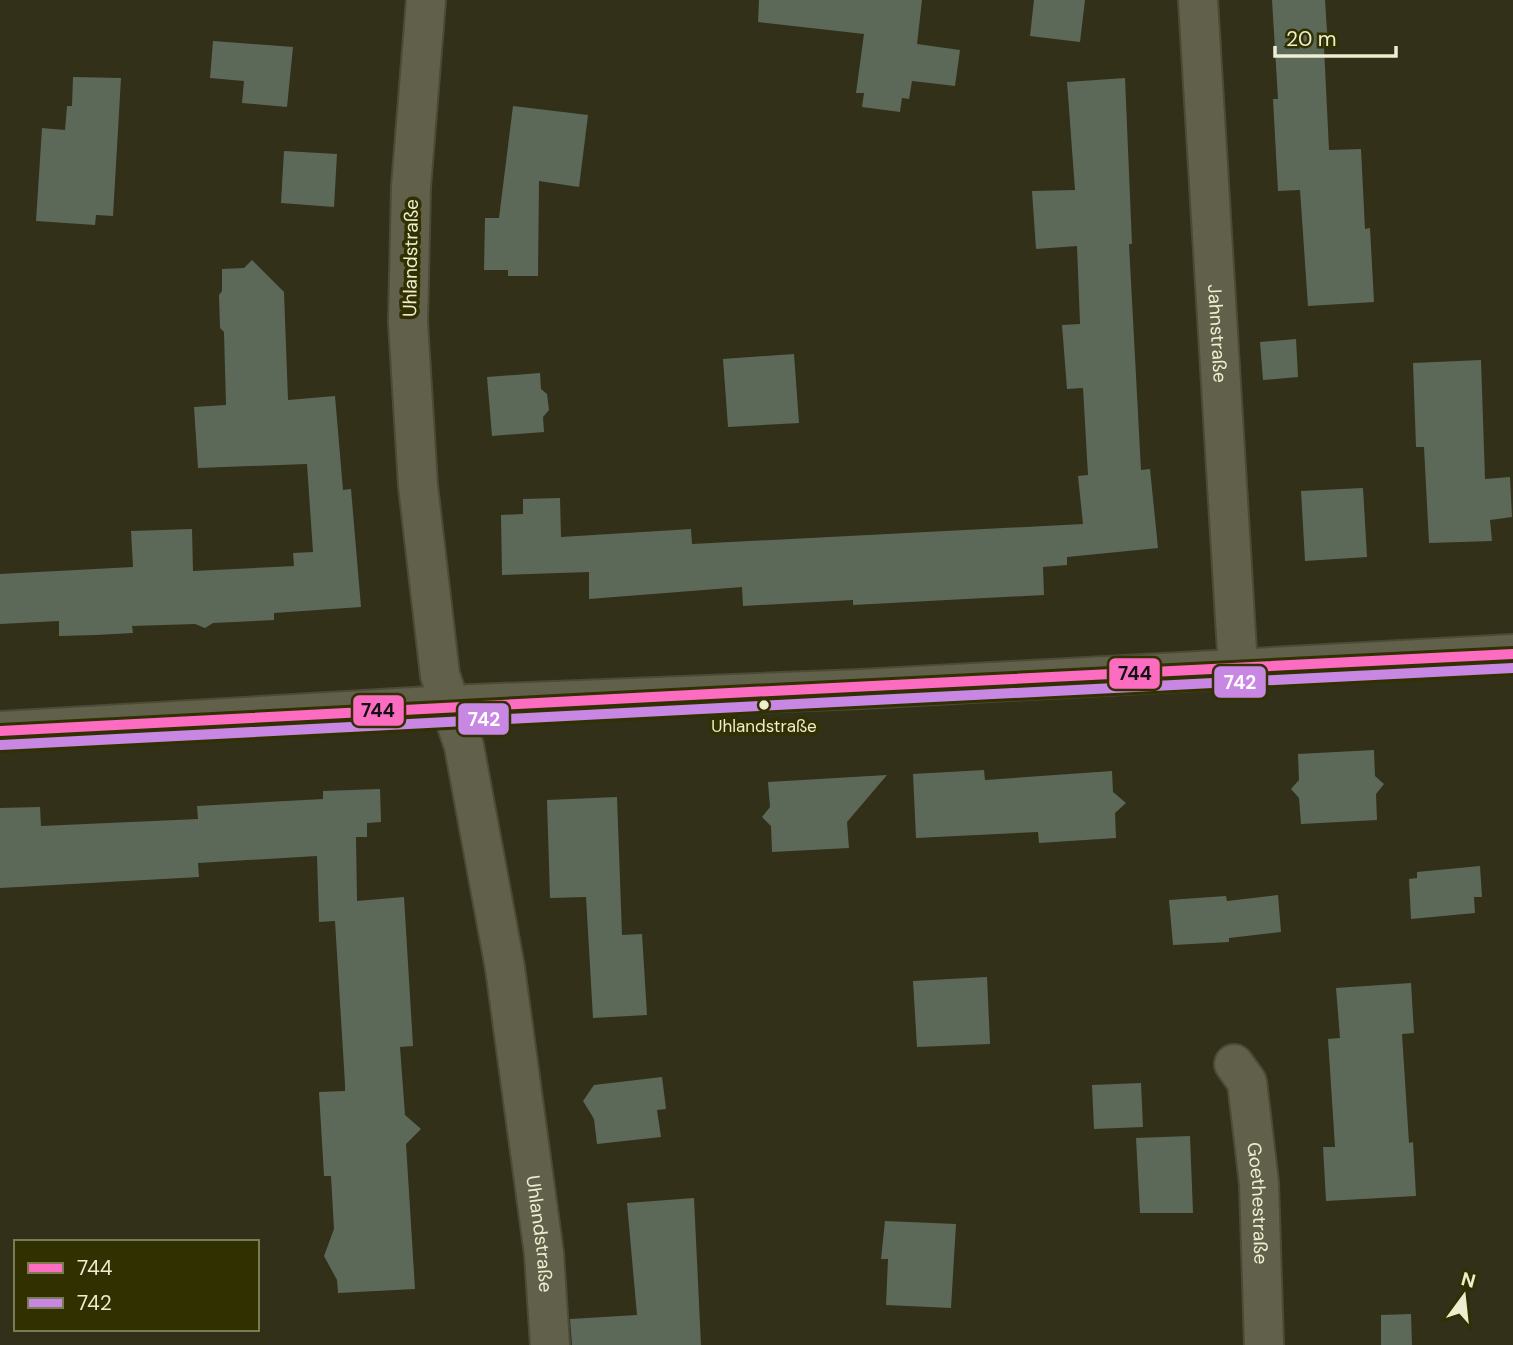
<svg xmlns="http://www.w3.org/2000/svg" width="1513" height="1345" font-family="'DM Sans',sans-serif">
<rect width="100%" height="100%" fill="#323018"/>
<!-- building -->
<g fill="#5c6959">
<polygon points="759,0 922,0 917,44 960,50 955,86 912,81 909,99 902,98 900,112 862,107 864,93 856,93 864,34 758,22"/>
<polygon points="1034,0 1085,0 1080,42 1030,36"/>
<polygon points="1272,0 1325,0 1328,47 1324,47 1329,150 1361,149 1365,229 1370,228 1374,302 1308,306 1300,190 1278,191 1273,99 1278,99"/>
<polygon points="213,41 293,47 287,107 242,103 244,81 210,78"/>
<polygon points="73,77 121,78 113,216 96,215 95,225 36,221 42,128 65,130 67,106 72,106"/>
<polygon points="1125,78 1132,244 1129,244 1141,470 1150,469 1158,548 1067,557 1067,565 1043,567 1044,595 853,605 853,600 743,606 742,587 589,599 589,572 502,575 501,515 523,514 523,499 560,498 561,537 691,529 692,544 1083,524 1078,476 1088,475 1083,388 1067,389 1062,325 1080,324 1077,246 1036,249 1032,191 1075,190 1067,82"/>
<polygon points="513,106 588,115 579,187 539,181 538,276 508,276 508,270 484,270 485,218 499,218"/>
<polygon points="284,151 337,154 334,207 281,203"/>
<polygon points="252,260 284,292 288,400 335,396 343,490 351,489 361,607 274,613 274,620 213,623 205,628 195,624 132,626 133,633 96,635 59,636 59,621 0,624 0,574 133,567 131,531 192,529 193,571 294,566 293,553 313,552 307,464 198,468 194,407 226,405 224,332 220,328 219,295 222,291 222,269 244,268"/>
<polygon points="1296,339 1298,377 1263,380 1260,342"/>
<polygon points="794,354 799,423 728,427 723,359"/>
<polygon points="1481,360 1485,479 1510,477 1512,517 1490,520 1492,541 1429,543 1424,447 1416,447 1413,363"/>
<polygon points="540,373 541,389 547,394 549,410 543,417 544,432 492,436 487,377"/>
<polygon points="1363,488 1367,557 1305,561 1301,491"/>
<polygon points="1374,750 1375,776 1384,784 1376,794 1377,820 1301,824 1299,798 1291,789 1299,780 1298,754"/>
<polygon points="984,770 985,780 1112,771 1113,792 1126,803 1115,813 1116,838 1039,843 1038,832 916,838 913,774"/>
<polygon points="887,775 847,822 849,848 772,852 771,826 762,817 770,807 768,782"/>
<polygon points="380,789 381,822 367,823 367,837 356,837 357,901 404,897 413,1046 400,1047 405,1115 421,1129 406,1144 415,1289 338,1293 337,1280 324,1256 334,1229 331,1176 324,1176 319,1092 345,1091 345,1084 335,921 319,922 317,856 198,863 199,877 0,888 0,808 40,807 41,826 198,819 197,806 323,799 323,791"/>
<polygon points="617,797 622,935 642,934 647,1015 593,1018 586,897 550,898 547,800"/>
<polygon points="1480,866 1482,897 1474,897 1475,913 1411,919 1409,879 1417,878 1417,872"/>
<polygon points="1278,895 1281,932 1229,938 1229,942 1173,945 1169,900 1226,896 1227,901"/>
<polygon points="987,977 990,1044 917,1047 913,981"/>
<polygon points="1411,983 1414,1033 1402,1034 1409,1143 1413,1142 1416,1196 1326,1201 1323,1147 1335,1147 1328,1039 1340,1038 1336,988"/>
<polygon points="662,1077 666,1109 657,1110 661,1137 597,1144 594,1119 583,1101 594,1085"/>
<polygon points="1141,1083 1143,1127 1094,1129 1092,1085"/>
<polygon points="1190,1136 1193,1213 1140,1213 1136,1138"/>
<polygon points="694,1198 701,1345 572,1345 570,1319 637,1315 627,1203"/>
<polygon points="885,1221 956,1224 951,1308 886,1305 888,1259 881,1259"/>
<polygon points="1411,1314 1412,1345 1381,1345 1381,1315"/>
</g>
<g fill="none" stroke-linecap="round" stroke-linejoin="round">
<defs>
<g id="street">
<path id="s1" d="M426 0 411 187 408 322 418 486 440 675 464 746 505 968 544 1254 550 1345"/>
<path id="s2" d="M1198 0 1238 668"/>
<polyline points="0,731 449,705 861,689 1513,654"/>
<path id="s3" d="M1234 1064 1247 1082 1259 1183 1264 1345"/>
</g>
</defs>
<!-- street casing -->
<use href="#street" stroke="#4c4b38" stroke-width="42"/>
<!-- street -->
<use href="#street" stroke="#61604b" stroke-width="38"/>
<defs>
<path id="bus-1" d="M0 731C504 702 1009 681 1513 654"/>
<path id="bus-2" d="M1 745C505 716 1009 695 1513 668"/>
</defs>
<!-- bus-1 casing -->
<use href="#bus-1" stroke="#313001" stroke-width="16"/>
<!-- bus-2 casing -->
<use href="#bus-2" stroke="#313001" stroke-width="16"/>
<!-- bus-1 -->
<use href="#bus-1" stroke="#fc6dc2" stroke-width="10"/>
<!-- bus-2 -->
<use href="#bus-2" stroke="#c787e3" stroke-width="10"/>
</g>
<!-- markers -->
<circle fill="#ededcf" stroke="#313001" stroke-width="2.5" cx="764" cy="705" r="6"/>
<g text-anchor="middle" stroke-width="7" stroke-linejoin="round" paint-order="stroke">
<!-- bus labels -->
<g font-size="17" fill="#ededcf" stroke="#313001">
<text x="764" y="732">Uhlandstraße</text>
</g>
<!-- street labels -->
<g font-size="19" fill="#ededcf" stroke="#313001">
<text transform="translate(410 258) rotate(-89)" y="7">Uhlandstraße</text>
<text dy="7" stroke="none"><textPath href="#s2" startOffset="334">Jahnstraße</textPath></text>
<text dy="7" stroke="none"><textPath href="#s3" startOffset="144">Goethestraße</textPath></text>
<text dy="7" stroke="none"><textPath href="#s1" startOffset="1246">Uhlandstraße</textPath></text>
</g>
</g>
<g stroke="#313001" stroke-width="2.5">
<rect x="1108" y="657" width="53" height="33" rx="7" fill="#fc6dc2"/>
<rect x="1213" y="665" width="54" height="34" rx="7" fill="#c787e3"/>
<rect x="352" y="694" width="53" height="33" rx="7" fill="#fc6dc2"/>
<rect x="457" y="702" width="53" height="34" rx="7" fill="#c787e3"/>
</g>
<g font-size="19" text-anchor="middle" font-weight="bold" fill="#fff">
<text x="1240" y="689">742</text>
<text x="484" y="726">742</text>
</g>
<g font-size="19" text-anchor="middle" font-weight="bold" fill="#111">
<text x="1135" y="680">744</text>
<text x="378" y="717">744</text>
</g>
<!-- legend -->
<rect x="14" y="1240" width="245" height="91" fill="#313001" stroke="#7c7c53" stroke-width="2"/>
<rect x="28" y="1263" width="35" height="10" fill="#fc6dc2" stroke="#7c7c53" stroke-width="2"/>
<text x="77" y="1275" font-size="21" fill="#ededcf">744</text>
<rect x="28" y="1298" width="35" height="10" fill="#c787e3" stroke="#7c7c53" stroke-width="2"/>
<text x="77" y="1310" font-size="21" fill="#ededcf">742</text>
<!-- north arrow -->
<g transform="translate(1464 1296) rotate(15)" stroke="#313001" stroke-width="5" paint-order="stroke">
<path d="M0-5L12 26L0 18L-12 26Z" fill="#ededcf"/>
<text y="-10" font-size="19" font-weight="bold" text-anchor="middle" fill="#ededcf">N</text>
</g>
<!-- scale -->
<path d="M1275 46v10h121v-10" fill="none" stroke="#ededcf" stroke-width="3.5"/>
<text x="1286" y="46" font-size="21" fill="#ededcf" stroke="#313001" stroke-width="5" paint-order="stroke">20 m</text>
</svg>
